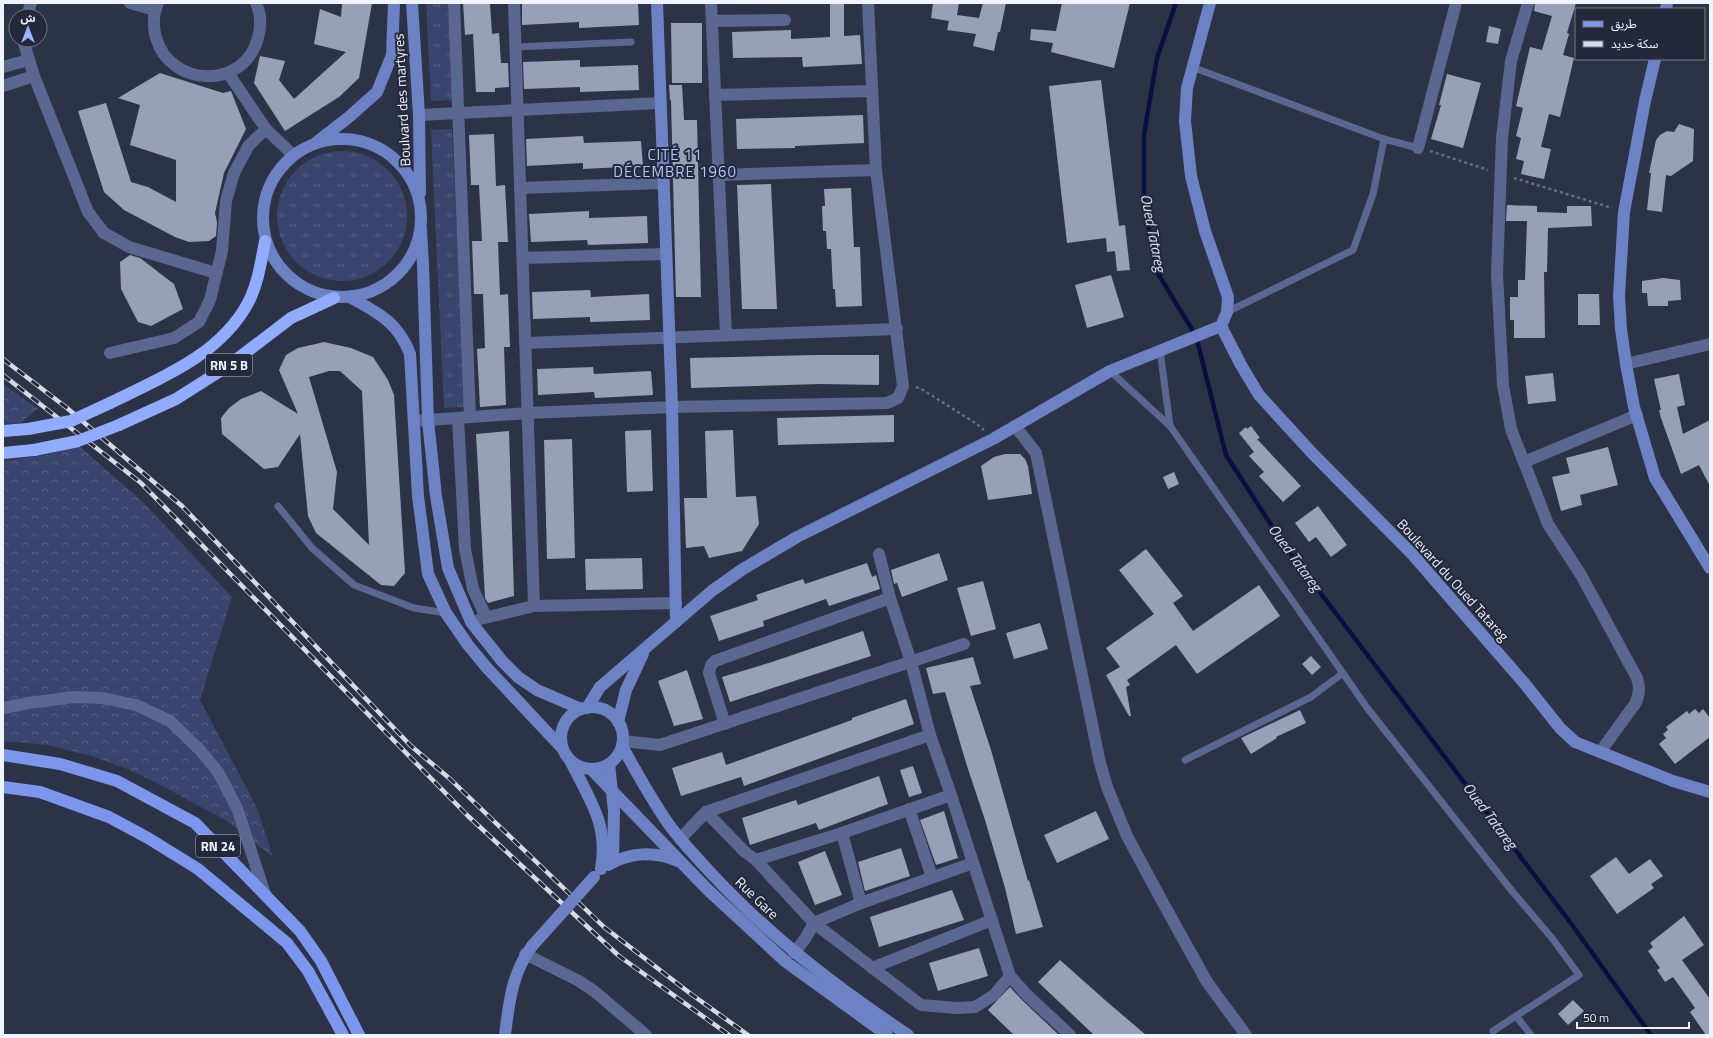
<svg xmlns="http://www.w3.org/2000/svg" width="1713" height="1038" font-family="'Titillium Web','Noto Sans Arabic',sans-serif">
<defs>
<pattern id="grass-tufts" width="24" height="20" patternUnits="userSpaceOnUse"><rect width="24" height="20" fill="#39456d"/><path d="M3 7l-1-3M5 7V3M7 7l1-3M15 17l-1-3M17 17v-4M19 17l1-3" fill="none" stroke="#566083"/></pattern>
<pattern id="forest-crowns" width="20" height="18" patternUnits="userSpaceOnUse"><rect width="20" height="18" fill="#39456d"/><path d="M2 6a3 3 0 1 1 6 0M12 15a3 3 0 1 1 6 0" fill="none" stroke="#566083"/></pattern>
</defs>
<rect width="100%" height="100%" fill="#2d3346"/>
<!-- grass -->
<g fill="url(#grass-tufts)">
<polygon points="426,3 448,3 453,100 431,101"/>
<polygon points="452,129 465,407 444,408 431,130"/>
<circle cx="342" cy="216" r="65"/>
</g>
<!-- forest -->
<g fill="url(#forest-crowns)">
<polygon points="3,384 38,409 20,423 3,424"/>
<polygon points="78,445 143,502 232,597 200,700 257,808 273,857 227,821 153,781 125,768 91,756 48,745 3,741 3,461 46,455"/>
</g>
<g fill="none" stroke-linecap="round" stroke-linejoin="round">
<!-- stream -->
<polyline stroke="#090f41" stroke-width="4.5" points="1176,3 1157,58 1144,135 1144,204 1157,272 1196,336 1226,455 1284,545 1570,922 1651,1035"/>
</g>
<!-- building -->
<g fill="#98a0b7" fill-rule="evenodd">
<polygon points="342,3 372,3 359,78 339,97 285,131 254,83 260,56 285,61 279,80 294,99 346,52 314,44 320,9 341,17"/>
<polygon points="463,3 490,3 492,34 499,33 501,63 508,63 509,87 495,88 495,92 476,92 473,34 465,35"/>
<polygon points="522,3 638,3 639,25 579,28 579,22 522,25"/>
<polygon points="830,3 844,3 844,36 860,35 862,64 803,67 802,57 733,58 732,32 791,30 791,39 830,37"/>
<polygon points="933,3 959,3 957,15 979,18 983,3 1006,3 1000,32 998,32 994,51 973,46 976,34 947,30 949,21 931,18"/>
<polygon points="1062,3 1130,3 1114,68 1051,52 1053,43 1030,40 1031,29 1056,31"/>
<polygon points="1535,3 1576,3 1567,33 1569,34 1563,55 1574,58 1560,117 1549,114 1541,147 1551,149 1544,179 1521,174 1524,161 1516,159 1521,138 1516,136 1523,108 1516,106 1530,47 1542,50 1552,16 1534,11"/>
<polygon points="671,23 702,23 702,83 672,83"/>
<polygon points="1489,26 1501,29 1498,44 1486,42"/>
<polygon points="580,60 580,67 638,65 639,90 580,92 580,87 524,89 523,62"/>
<polygon points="160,73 223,93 231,91 246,129 224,173 215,213 217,222 216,236 209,241 189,242 175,237 124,210 104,192 78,111 106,103 131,182 148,187 176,202 176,160 130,145 140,105 118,98"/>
<polygon points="1447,74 1481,83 1463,148 1431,139 1441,105 1439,105"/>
<polygon points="1101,80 1119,226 1125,225 1130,270 1117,271 1115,251 1107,252 1106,238 1067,243 1049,86"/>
<polygon points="669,85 682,85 684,120 697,120 701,297 676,297 671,100 670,100"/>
<polygon points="863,115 864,143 795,146 795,148 737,149 736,119"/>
<polygon points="1679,124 1694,129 1693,161 1671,176 1666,175 1662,212 1647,210 1651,173 1649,173 1656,140 1660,135 1667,131 1674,132"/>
<polygon points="494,134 496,186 505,185 508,242 498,242 500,295 508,294 510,347 504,347 506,405 480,407 477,349 485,348 483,294 474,294 472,241 482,241 479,185 471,185 469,135"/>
<polygon points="583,136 584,143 641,141 643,166 583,169 583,163 527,166 526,139"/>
<polygon points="771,184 777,309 742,309 737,185"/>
<polygon points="851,188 854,247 860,247 862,306 836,307 835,289 833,289 831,249 827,249 826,231 823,231 822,206 825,206 824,189"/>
<polygon points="1507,205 1537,206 1537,212 1567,213 1567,206 1591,206 1592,226 1548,228 1547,272 1544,272 1545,338 1514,338 1514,320 1510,320 1510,297 1518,297 1518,280 1525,280 1527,221 1506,221"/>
<polygon points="589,211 589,218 647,216 648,243 588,245 587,240 531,242 529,214"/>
<polygon points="130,255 140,258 174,284 183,309 151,326 138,322 121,289 120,262"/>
<polygon points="1111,275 1124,317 1087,328 1075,285"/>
<polygon points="1663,278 1680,280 1681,300 1668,301 1668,306 1648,306 1647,293 1642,293 1642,281"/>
<polygon points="590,290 591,297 649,294 650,320 590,322 590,317 533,319 532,292"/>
<polygon points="1578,294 1599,294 1600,325 1578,325"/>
<path d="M324 342 351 348 373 357 388 380 394 395 405 573 394 586 381 585 316 533 308 516 300 434 278 467 264 469 222 434 221 418 229 408 241 399 261 391 298 414 279 370 286 355 298 348ZM329 371H340L362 391 369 545 333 509 337 472 309 377Z"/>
<polygon points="815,355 879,355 879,385 821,384 691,388 690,358"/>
<polygon points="593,367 594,374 651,371 653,395 595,398 594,392 538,395 537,369"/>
<polygon points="1553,373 1556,401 1528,404 1525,376"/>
<polygon points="1679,374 1685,405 1677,407 1683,434 1710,420 1710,486 1699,465 1681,474 1661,418 1659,410 1661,410 1654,379"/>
<polygon points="894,415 894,442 778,445 777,418"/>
<polygon points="1251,426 1260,438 1257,439 1301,486 1283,502 1259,476 1264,472 1249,456 1254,452 1239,433 1246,427 1247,429"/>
<polygon points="651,430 653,491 627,492 625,431"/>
<polygon points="733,430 736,497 756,496 759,524 742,551 709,558 704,546 686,548 684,498 707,498 705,431"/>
<polygon points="509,431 514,596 488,603 485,598 476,434"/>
<polygon points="572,439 575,558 547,559 544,440"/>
<polygon points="1608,447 1618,485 1580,495 1582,505 1561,511 1552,477 1570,473 1566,458"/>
<polygon points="1005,454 1020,454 1025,459 1028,466 1032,494 988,500 981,466 994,457"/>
<polygon points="1174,472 1179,484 1168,489 1163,477"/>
<polygon points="1318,506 1347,545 1331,557 1316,537 1309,542 1295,523"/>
<polygon points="1146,549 1183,596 1173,603 1193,631 1259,585 1280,616 1197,674 1176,645 1127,680 1130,685 1126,687 1131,716 1129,716 1106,675 1120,667 1106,648 1154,614 1119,570"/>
<polygon points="939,553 948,580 902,597 897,583 894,584 891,570"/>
<polygon points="642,558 643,589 586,590 585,559"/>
<polygon points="867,563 872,577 876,575 880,589 829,606 826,599 763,621 764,626 719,641 710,616 758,600 756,595 803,579 805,584"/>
<polygon points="983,581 996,629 971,636 957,588"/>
<polygon points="1040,623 1048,649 1014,659 1006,633"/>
<polygon points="863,631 871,656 730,702 722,677 772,662"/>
<polygon points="1311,656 1321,667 1312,675 1302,664"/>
<polygon points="973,657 981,684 970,686 991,750 1028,881 1029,880 1043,927 1016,934 1005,888 985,820 967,766 945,692 933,694 926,668"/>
<polygon points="687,670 703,719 674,726 658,681"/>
<polygon points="906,699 914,724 744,786 741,777 681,796 672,768 722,752 726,765 852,720 852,718"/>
<polygon points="1695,709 1699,713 1703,709 1710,718 1710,737 1675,764 1659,744 1666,738 1663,734 1668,730 1666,727 1687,711 1689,714"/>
<polygon points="1300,710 1306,723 1276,737 1277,738 1251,754 1241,738"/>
<polygon points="913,766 922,793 909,797 900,770"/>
<polygon points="879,776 888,804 819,830 816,823 750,845 742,818 796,800 798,805"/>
<polygon points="944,811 958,858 936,865 920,820"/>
<polygon points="1096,811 1109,839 1057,863 1044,835"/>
<polygon points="901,848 910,876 865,891 858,862"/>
<polygon points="825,851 842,895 815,905 798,862"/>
<polygon points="1616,857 1629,874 1650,859 1663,876 1651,884 1654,888 1617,914 1590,876"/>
<polygon points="952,890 964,920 879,947 870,917"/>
<polygon points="1684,916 1704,945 1682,960 1710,999 1710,1035 1706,1035 1690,1012 1695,1008 1673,977 1665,982 1657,970 1660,968 1648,951 1653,947 1650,943"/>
<polygon points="979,948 988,976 938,991 929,963"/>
<polygon points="1060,960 1105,1000 1146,1035 1094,1035 1038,982"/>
<polygon points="1010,987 1022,1000 1059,1035 1014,1035 988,1010"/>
<polygon points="1573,1000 1584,1011 1568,1025 1558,1014"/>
</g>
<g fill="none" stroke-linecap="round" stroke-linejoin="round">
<!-- path -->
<g stroke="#696e7e" stroke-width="2.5" stroke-dasharray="3 3" stroke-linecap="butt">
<polyline points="1430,151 1488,170"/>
<polyline points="1514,178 1612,208"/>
<polyline points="916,387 923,390 977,424 984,430"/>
</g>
<!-- lane -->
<g stroke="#596791" stroke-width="7">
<polyline points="515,47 631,42"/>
<polyline points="1192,67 1384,139 1418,148"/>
<polyline points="1227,312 1353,250 1373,194 1384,139"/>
<polyline points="1160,350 1170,426"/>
<polyline points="1110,371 1170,426 1368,709 1512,891 1552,938 1579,975 1493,1031"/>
<polyline points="278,506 312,548 354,585 414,608 446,613"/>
<polyline points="1185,760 1311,697 1343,673"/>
<polyline points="1516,1016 1531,1035"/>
</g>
<!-- street -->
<g stroke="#596791" stroke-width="12">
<polyline points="130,3 155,10"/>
<path d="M158 3C153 14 153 27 156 38 171 88 244 90 258 38 261 27 261 14 256 3"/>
<polyline points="454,3 470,417"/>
<polyline points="514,3 534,606 676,603"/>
<polyline points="711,3 726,335"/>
<path d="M1528 3 1511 61 1502 138 1497 274 1503 385 1511 429 1548 524 1581 575 1637 678C1640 687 1640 695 1635 704L1600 752"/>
<polyline points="27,16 31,3"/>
<polyline points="712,21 785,20"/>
<polyline points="23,40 34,76 88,212 104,233 129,247 216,273"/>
<polyline points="3,67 28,60"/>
<polyline points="228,73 266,129 293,155"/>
<polyline points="3,86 34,76"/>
<polyline points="715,95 872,91"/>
<polyline points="419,115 660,103"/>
<polyline points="1418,148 1456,3"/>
<polyline points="718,175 876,170"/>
<polyline points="520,188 663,183"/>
<polyline points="523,258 666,254"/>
<polyline points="525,343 897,329"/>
<polyline points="110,353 174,338 199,322 210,300 222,251 226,201 234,173 249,145 266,129"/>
<polyline points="1626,364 1710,344"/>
<polyline points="458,418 465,549 473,589 486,617"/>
<polyline points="414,421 528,413 672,407 887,403 898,398 903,386 876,170 868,3"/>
<polyline points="1015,426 1036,453 1100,763 1107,787 1127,836 1162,901 1207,982 1246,1035"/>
<polyline points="1524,462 1637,415"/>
<polyline points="879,554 890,598 911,662 930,735 951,795 1010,976 1027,995 1070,1035"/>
<polyline points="480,619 534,606"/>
<polyline points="3,708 29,703 73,697 103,698 136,705 170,721 200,750 218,772 237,808 265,894"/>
<polyline points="725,724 709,673 711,665 715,661 890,598"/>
<polyline points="623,741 660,745 964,644"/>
<polyline points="909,809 932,877"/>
<polyline points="706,812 745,852 756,860 842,833 951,795"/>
<polyline points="842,833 861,903"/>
<polyline points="680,839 706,812 930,735"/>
<polyline points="756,860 814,923 921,1005 957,1008 975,1007 994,995 1010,976"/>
<polyline points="794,953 805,939 814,923 861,903 973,863"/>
<polyline points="525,954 579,981 594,991 646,1035"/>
<polyline points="872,968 992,920"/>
</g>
<!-- secondary -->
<g stroke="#6d82c5" stroke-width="12">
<polyline points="412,3 419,115 420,193"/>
<polyline points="657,3 672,407 676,622"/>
<polyline points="1666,9 1667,3"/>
<polyline points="1655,59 1645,101 1624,212 1619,296 1621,329 1626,364 1634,407 1655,478 1710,568"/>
<circle cx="342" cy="218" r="79"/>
<polyline points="318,141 349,117 377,92 392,55 394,3"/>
<polyline points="421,230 423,265 428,421 436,496 448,568 471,622 502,661 518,677 537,690 581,709"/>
<path d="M350 297C378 313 398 322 410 354L418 496 428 574 446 613 468 645 487 668 563 749"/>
<polyline points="1221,326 1241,365 1259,395 1312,453 1413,555 1525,684 1560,728 1575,742 1673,781 1710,792"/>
<circle cx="592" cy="738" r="31"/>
<polyline points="587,708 600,687 713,590 743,569 797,537 993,439 1110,371 1221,326 1227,312 1228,297 1205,231 1191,176 1185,121 1187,88 1210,3"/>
<polyline points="618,722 626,690 643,654"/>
<path d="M622 746C637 773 652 801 670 826 682 842 696 857 710 872 769 936 836 987 908 1035"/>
<path d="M570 760C589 799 609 824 601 869"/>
<polyline points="609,764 614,811 613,862"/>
<polyline points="591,769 708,890 786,962 887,1035"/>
<path d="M608 865C630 852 655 851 678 861"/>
<path d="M505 1035C509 1002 512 973 532 946"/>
</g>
<!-- primary -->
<g stroke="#7c96ed" stroke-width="12">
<polyline points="3,755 60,764 117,781 195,823 300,931 321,961 359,1035"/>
<polyline points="3,787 40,792 109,817 148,838 198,869 287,943 308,971 343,1035"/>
</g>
<!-- highway -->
<g stroke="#91abfe" stroke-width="12">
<path d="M110 403C161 378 220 355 248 303 258 284 261 262 265 241"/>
<polyline points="119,425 176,399 228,366 291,318 334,298"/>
<polyline points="3,431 28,429"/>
<polyline points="3,453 34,450"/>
</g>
<defs>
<g id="rail">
<polyline points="3,359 67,408 182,506 411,746 449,778 604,927 691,994 748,1035"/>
<polyline points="3,375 141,483 468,816 619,956 729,1035"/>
</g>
</defs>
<!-- rail casing -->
<use href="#rail" stroke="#d5dae5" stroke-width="4.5"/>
<!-- rail -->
<use href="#rail" stroke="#23293b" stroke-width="3" stroke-dasharray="9" stroke-linecap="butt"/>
<!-- secondary-bridge -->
<polyline stroke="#6d82c5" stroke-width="12" points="532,946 594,877"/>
<!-- highway-bridge -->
<g stroke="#91abfe" stroke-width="12">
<polyline points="28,429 71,421 110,403"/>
<polyline points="34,450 78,441 119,425"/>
</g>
</g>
<g text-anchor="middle" stroke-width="4" stroke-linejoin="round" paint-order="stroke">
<!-- shield labels -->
<g fill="#23293b" stroke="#b2b7c4" stroke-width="1">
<rect x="206" y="354" width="46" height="22" rx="3"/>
<rect x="196" y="835" width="44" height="22" rx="3"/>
</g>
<g font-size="13" font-weight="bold" fill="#f0f4fe">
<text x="229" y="370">RN 5 B</text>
<text x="218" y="851">RN 24</text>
</g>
<!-- street labels -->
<g font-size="14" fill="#f0f4fe" stroke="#23293b">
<text transform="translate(402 100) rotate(-93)" y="5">Boulvard des martyres</text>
<text transform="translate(1453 580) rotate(48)" y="5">Boulevard du Oued Tatareg</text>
<text transform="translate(757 898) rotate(44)" y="5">Rue Gare</text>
</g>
<!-- neighbourhood labels -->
<g font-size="15" letter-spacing="1" fill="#b3c6fd" stroke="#23293b">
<text x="675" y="160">CITÉ 11<tspan x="675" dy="17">DÉCEMBRE 1960</tspan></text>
</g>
<!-- water labels -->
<g font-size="15" font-style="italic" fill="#dae0f2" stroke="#23293b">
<text transform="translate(1153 233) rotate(79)" y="5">Oued Tatareg</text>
<text transform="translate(1295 558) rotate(54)" y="5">Oued Tatareg</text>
<text transform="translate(1490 816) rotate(53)" y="5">Oued Tatareg</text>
</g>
</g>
<!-- border -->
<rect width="1713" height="1038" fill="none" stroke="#f0f4fe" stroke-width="8"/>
<!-- legend -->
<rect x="1575" y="8" width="130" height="52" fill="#23293b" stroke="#757a89"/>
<rect x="1583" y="21" width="20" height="6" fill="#7c96ed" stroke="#757a89"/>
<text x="1611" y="28" font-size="12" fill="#f0f4fe">طريق</text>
<rect x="1583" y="41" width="20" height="6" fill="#d5dae5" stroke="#757a89"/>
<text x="1611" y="48" font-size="12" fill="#f0f4fe">سكة حديد</text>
<!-- north arrow -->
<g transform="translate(28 28)"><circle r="19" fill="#23293b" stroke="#757a89"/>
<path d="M0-3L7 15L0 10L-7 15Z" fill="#9cb4fd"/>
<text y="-6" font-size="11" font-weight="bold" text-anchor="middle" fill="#f0f4fe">ش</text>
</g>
<!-- scale -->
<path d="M1577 1022v6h112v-6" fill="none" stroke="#f0f4fe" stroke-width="2"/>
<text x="1583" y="1022" font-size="12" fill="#f0f4fe" stroke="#23293b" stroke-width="3" paint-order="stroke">50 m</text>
</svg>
